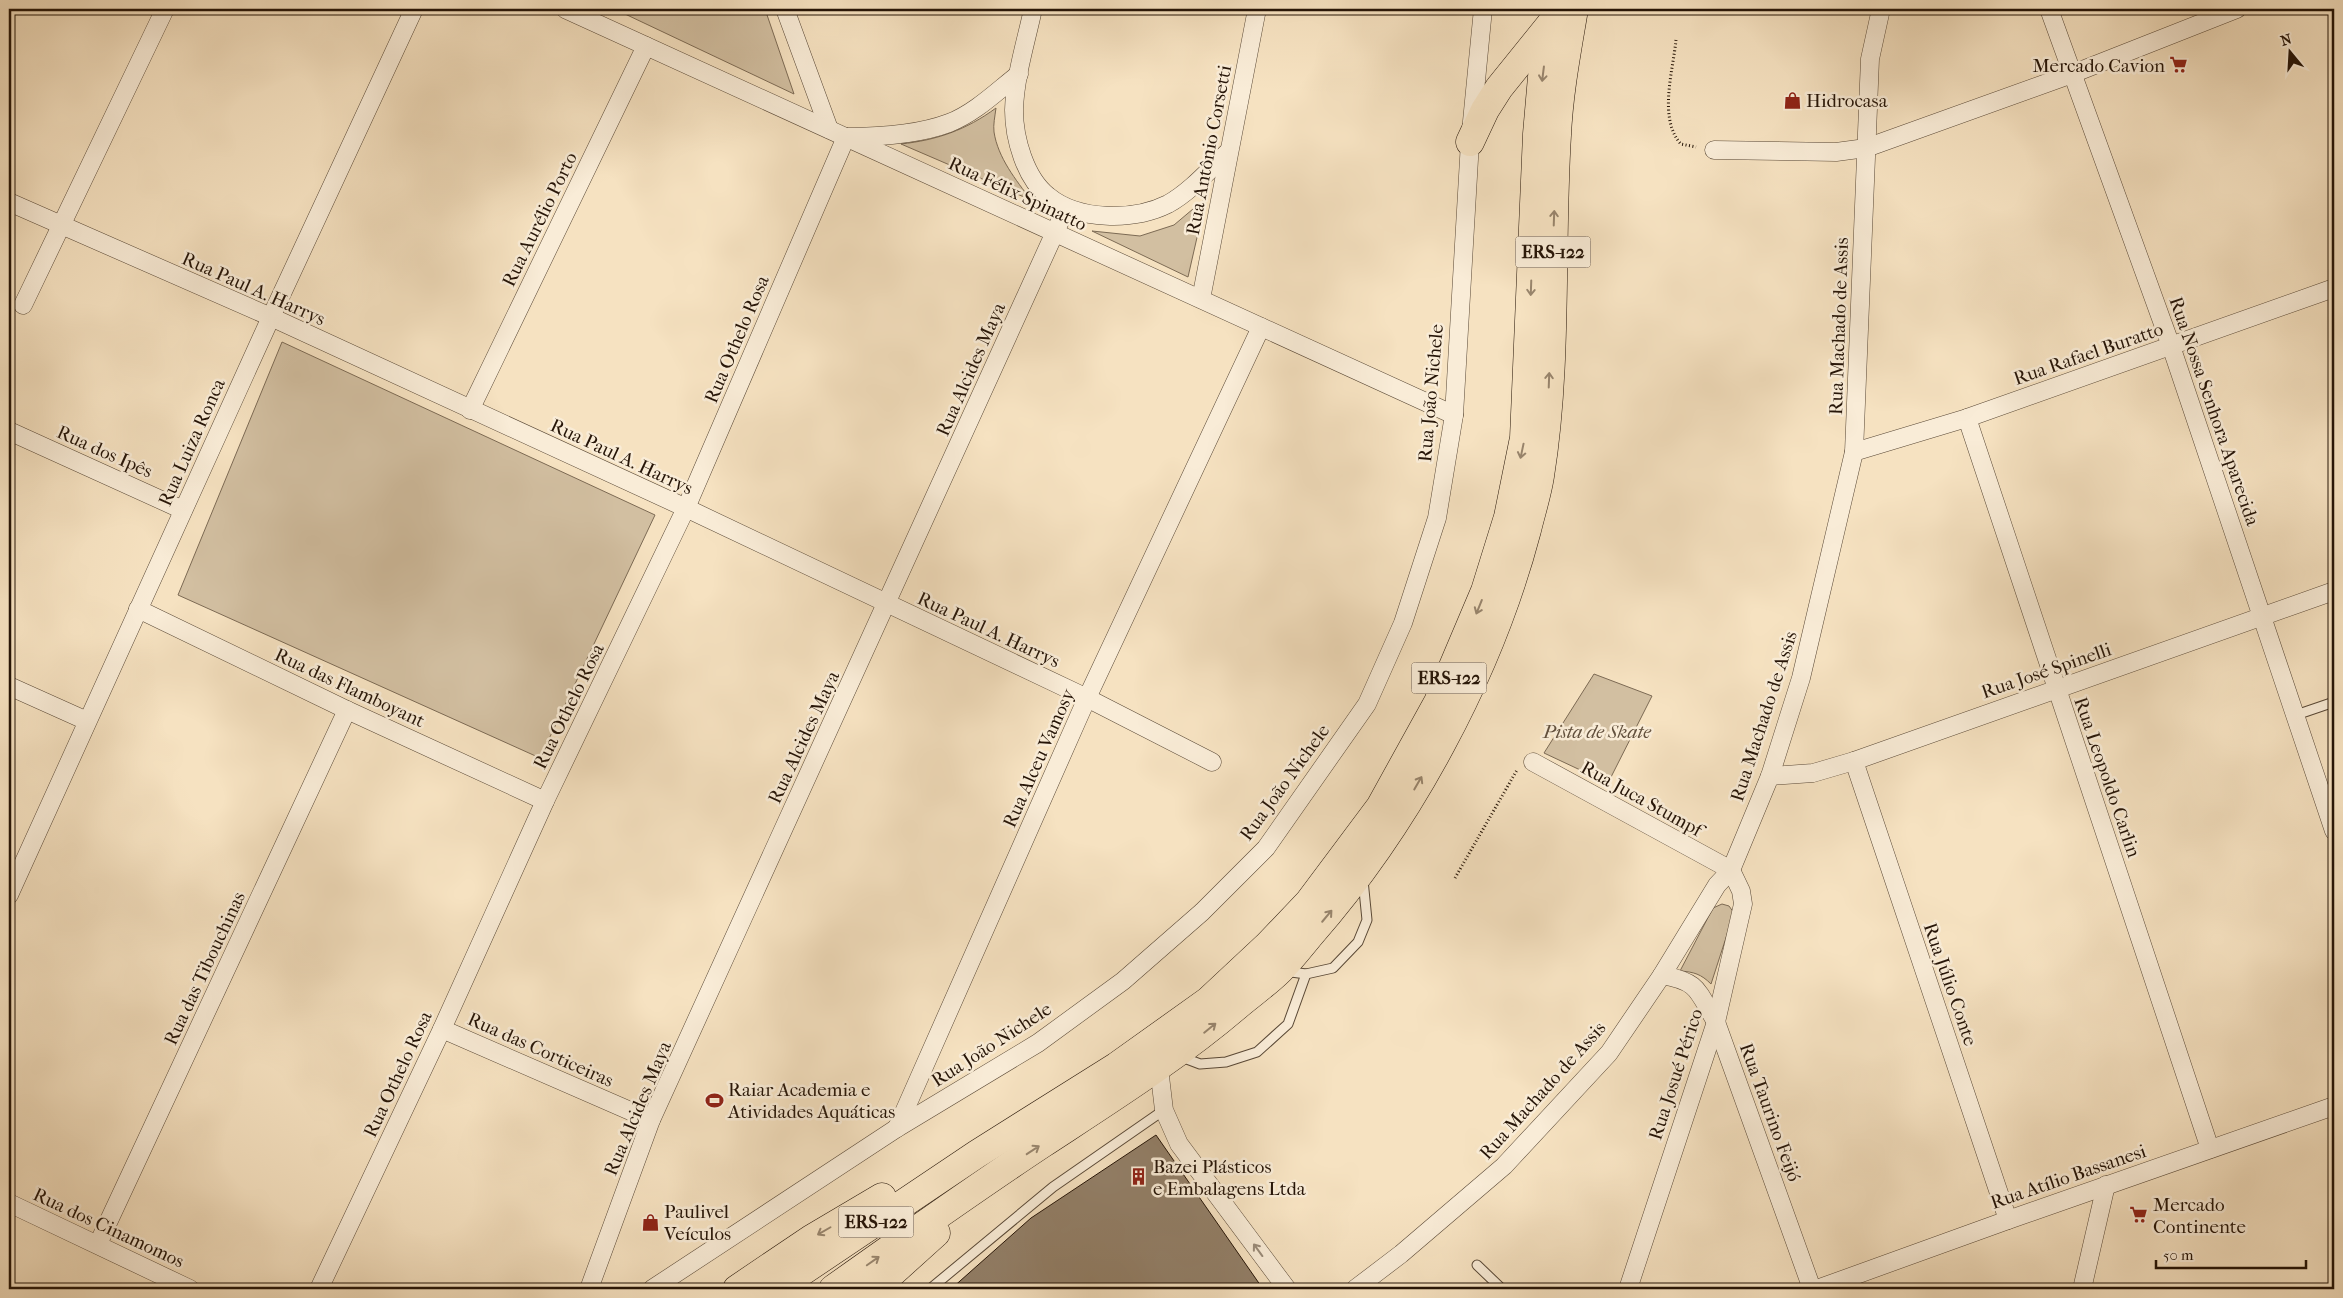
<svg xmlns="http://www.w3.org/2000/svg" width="2343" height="1298" font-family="'IM FELL French Canon',serif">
<rect width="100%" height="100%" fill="#f6e2c1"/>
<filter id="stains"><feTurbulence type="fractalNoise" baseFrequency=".004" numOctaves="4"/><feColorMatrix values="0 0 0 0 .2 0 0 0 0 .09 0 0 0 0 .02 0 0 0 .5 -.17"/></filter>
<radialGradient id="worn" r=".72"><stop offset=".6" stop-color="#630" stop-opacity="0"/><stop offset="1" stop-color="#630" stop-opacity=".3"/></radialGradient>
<!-- green -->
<g fill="#d2bfa1" stroke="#7c6a54">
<polygon points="643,9 765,9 794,94 625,14"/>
<path d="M996 108C995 116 993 125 994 132 998 158 1016 180 1031 200L901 144C937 140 966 130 996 108Z"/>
<polygon points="1206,198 1188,277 1092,231 1140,236 1174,225"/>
<polygon points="282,342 655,515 540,758 178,595"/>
<polygon points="1594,674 1652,696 1608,783 1544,753"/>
<path d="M1722 904 1729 906 1734 913 1711 984C1701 974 1694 972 1680 971L1713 908Z"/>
</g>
<!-- building -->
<polygon fill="#927f68" stroke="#251407" points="1156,1135 1263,1289 951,1289 1031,1218"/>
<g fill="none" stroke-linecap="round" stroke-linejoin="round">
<defs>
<g id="service">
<polyline points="2296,715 2334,702"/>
<polyline points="1284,971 1306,974 1333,968 1358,942 1367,920 1363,880"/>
<polyline points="1179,1056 1200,1064 1226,1062 1257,1052 1288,1024 1306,974"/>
<polyline points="1477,1265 1502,1289"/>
<polyline points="930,1289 1053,1187 1164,1110"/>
</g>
<g id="minor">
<polyline points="565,9 1454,415"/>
<polyline points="785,9 829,129"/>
<path d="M1033 9C1026 42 1015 76 1014 110 1014 138 1025 178 1048 196 1078 221 1134 221 1168 204 1190 192 1210 169 1228 152"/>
<polyline points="2049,9 2171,346 2334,831"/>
<polyline points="1714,150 1836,152 1866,148 2072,74 2237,9"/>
<polyline points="9,202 271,317 686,508 1087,698 1212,762"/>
<polyline points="1201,299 1257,9"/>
<polyline points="23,305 165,9"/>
<polyline points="470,410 646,46"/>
<polyline points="1967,418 2210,1149"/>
<polyline points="9,431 183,510"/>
<polyline points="1854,452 1967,418 2334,288"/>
<polyline points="138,609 347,710 545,801"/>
<polyline points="9,686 87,721"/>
<polyline points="1854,761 2008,1220"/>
<polyline points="1533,762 1731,870"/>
<polyline points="1770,776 1813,773 1854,761 2334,591"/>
<polyline points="9,895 271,317 414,9"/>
<path d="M1662 975C1700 982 1697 991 1716 1022L1812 1289"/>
<polyline points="442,1029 651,1120"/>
<polyline points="1159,1068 1164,1110 1179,1144 1287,1289"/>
<polyline points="897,1128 1087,698 1261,327"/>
<polyline points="9,1203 190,1289"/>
<polyline points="98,1244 347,710"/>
<path d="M319 1289 442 1029 545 801 686 508 846 137C877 137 920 134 949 123 975 113 997 91 1019 74"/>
<polyline points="589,1289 651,1120 1066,208"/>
<polyline points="652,1289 897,1128 1038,1043 1123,981 1202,912 1266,848 1367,704 1403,623 1437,518 1454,415 1470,142 1483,9"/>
<polyline points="1355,1289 1401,1254 1504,1166 1609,1053 1662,975 1717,885 1731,870 1770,776 1801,678 1854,452 1870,59 1881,9"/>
<polyline points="1628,1289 1716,1022 1743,904 1741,891 1731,870"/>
<polyline points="1817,1289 2008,1220 2334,1106"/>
<polyline points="2082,1289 2106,1185"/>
</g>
<g id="trunk">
<polyline points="1470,142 1485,110 1499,88 1549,26"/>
<polyline points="737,1289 811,1239 882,1197"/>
<polyline points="776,1289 977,1154 1117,1066 1208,1001 1269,944 1309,902 1380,807 1438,702 1485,591 1508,517 1524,438 1537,134 1542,77 1555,9"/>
<path d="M833 1289C902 1240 971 1191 1042 1144 1109 1100 1176 1058 1237 1006 1251 994 1267 983 1280 970 1291 959 1301 946 1311 934 1409 822 1489 674 1527 530 1531 513 1537 495 1540 476 1558 364 1550 248 1557 135 1559 92 1567 51 1574 9"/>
<polyline points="874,1289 936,1233"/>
</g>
</defs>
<!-- service casing -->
<use href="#service" stroke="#594836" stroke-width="11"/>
<!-- minor casing -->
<use href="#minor" stroke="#594836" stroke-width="19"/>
<!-- trunk casing -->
<use href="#trunk" stroke="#251407" stroke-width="29"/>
<!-- path -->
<g stroke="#251407" stroke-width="3" stroke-dasharray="1 2.5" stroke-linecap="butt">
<path d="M1676 40C1673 71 1658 119 1681 144L1696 147"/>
<polyline points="1455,878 1517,770"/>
</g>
<!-- service -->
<use href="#service" stroke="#f9ecd7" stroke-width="9"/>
<!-- minor -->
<use href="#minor" stroke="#f9ecd7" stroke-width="18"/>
<!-- trunk -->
<use href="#trunk" stroke="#f6e2c1" stroke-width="28"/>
</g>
<!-- one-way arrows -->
<defs><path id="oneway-shaft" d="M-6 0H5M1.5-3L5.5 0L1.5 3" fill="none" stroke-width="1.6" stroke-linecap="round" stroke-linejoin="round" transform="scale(1.25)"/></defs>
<g stroke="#98856d">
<use href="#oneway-shaft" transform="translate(1543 74) rotate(97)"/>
<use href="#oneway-shaft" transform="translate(1554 218) rotate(-88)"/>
<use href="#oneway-shaft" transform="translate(1531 288) rotate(92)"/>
<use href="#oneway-shaft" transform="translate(1549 380) rotate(-88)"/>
<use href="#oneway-shaft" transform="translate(1522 451) rotate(102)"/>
<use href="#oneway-shaft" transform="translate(1479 607) rotate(112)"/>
<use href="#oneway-shaft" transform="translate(1418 783) rotate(-60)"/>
<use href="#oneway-shaft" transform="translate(1327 916) rotate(-50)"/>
<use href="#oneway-shaft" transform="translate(1210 1028) rotate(-39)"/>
<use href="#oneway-shaft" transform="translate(1033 1150) rotate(-33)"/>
<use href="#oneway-shaft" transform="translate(824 1231) rotate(150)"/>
<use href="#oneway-shaft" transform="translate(873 1261) rotate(-35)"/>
</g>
<use stroke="#9a8b79" href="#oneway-shaft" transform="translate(1258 1250) rotate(-126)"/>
<!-- icons -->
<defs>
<symbol id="supermarket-bare" viewBox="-9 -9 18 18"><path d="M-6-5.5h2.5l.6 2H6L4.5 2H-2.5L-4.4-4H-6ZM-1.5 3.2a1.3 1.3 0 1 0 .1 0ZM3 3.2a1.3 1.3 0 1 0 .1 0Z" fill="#8f2418" stroke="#f9ecd7" stroke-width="2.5" paint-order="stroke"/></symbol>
<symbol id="shop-bare" viewBox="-9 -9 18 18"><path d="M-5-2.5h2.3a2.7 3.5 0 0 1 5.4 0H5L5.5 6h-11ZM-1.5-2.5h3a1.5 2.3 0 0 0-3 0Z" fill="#8f2418" stroke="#f9ecd7" stroke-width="2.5" paint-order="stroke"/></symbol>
<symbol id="stadium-bare" viewBox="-9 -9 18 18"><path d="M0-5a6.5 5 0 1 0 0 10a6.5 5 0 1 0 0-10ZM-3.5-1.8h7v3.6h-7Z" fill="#8f2418" stroke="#f9ecd7" stroke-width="2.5" paint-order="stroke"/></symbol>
<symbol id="building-bare" viewBox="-9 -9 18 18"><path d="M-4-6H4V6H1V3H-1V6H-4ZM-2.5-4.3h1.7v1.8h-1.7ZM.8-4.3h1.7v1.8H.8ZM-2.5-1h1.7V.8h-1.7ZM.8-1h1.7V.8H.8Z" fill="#8f2418" stroke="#f9ecd7" stroke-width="2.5" paint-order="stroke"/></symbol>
</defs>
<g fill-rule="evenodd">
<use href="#supermarket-bare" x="2166" y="52" width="25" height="25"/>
<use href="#shop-bare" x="1780" y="88" width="25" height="25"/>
<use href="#stadium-bare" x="702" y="1088" width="25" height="25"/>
<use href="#building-bare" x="1126" y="1164" width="25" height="25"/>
<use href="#supermarket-bare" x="2126" y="1202" width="25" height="25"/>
<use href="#shop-bare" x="638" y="1210" width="25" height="25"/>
</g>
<g text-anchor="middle" stroke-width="5" stroke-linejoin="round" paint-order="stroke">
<!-- shield labels -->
<g fill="#f9ecd7" stroke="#655545" stroke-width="1">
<rect x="1515.5" y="236.5" width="75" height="31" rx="4"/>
<rect x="1411.5" y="662.5" width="75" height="31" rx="4"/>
<rect x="838.5" y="1206.5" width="75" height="31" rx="4"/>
</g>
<g font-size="18" font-weight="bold" fill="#251407">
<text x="1553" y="258">ERS-122</text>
<text x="1449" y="684">ERS-122</text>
<text x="876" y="1228">ERS-122</text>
</g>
<!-- poi labels -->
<g font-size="19" fill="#251407" stroke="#f9ecd7" text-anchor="start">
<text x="2165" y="72" text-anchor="end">Mercado Cavion</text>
<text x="1806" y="107">Hidrocasa</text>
<text x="728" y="1096">Raiar Academia e<tspan x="728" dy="22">Atividades Aquáticas</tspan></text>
<text x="1153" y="1173">Bazei Plásticos<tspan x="1153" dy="22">e Embalagens Ltda</tspan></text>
<text x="2153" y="1211">Mercado<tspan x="2153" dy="22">Continente</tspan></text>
<text x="664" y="1218">Paulivel<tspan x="664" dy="22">Veículos</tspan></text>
</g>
<!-- street labels -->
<g font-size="19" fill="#251407" stroke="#f9ecd7">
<text transform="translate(1208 150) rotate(-79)" y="7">Rua Antônio Corsetti</text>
<text transform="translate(1018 193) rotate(25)" y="7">Rua Félix Spinatto</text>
<text transform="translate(539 219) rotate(-64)" y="7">Rua Aurélio Porto</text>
<text transform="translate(254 288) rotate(24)" y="7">Rua Paul A. Harrys</text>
<text transform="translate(1838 326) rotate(-88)" y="7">Rua Machado de Assis</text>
<text transform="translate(736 339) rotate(-67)" y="7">Rua Othelo Rosa</text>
<text transform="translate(2088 353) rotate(-19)" y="7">Rua Rafael Buratto</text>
<text transform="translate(970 369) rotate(-66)" y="7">Rua Alcides Maya</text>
<text transform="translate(1430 393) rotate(-85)" y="7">Rua João Nichele</text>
<text transform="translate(2215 411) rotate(71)" y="7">Rua Nossa Senhora Aparecida</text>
<text transform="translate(191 442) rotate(-66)" y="7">Rua Luiza Ronca</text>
<text transform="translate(105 451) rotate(24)" y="7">Rua dos Ipês</text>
<text transform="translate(622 456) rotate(25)" y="7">Rua Paul A. Harrys</text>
<text transform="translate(989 629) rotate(25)" y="7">Rua Paul A. Harrys</text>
<text transform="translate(2046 670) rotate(-19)" y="7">Rua José Spinelli</text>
<text transform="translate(350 687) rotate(25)" y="7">Rua das Flamboyant</text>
<text transform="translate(568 706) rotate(-64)" y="7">Rua Othelo Rosa</text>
<text transform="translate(1763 716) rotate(-72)" y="7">Rua Machado de Assis</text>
<text transform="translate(803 737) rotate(-65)" y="7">Rua Alcides Maya</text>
<text transform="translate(1038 758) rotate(-66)" y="7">Rua Alceu Vamosy</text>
<text transform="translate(2108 777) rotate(71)" y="7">Rua Leopoldo Carlin</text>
<text transform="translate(1284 782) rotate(-54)" y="7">Rua João Nichele</text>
<text transform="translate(1642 798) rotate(29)" y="7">Rua Juca Stumpf</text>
<text transform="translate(204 968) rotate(-65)" y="7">Rua das Tibouchinas</text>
<text transform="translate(1951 984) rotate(71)" y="7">Rua Júlio Conte</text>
<text transform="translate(991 1044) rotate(-33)" y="7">Rua João Nichele</text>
<text transform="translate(541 1049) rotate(24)" y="7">Rua das Corticeiras</text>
<text transform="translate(397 1074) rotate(-65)" y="7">Rua Othelo Rosa</text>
<text transform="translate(1675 1074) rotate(-72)" y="7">Rua Josué Périco</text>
<text transform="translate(1542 1090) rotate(-48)" y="7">Rua Machado de Assis</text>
<text transform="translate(637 1108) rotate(-67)" y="7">Rua Alcides Maya</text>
<text transform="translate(1771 1112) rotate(70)" y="7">Rua Taurino Feijó</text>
<text transform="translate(2068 1176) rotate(-19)" y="7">Rua Atílio Bassanesi</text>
<text transform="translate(109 1227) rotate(25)" y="7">Rua dos Cinamomos</text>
</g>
<!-- park labels -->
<g font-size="19" font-style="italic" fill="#62503d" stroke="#f9ecd7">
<text x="1597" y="738">Pista de Skate</text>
</g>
</g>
<!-- margin -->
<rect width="2343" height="1298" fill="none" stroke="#f6e2c1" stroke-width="30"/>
<rect x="10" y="10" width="2323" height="1278" fill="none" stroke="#251407" stroke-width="2.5"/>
<rect x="15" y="15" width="2313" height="1268" fill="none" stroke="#251407"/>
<!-- north arrow -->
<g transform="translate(2290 52) rotate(342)" stroke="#f9ecd7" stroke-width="4" paint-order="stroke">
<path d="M0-4L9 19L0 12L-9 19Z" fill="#251407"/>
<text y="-8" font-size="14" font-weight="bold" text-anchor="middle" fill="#251407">N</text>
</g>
<!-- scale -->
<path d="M2156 1260v8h150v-8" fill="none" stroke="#251407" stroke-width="2.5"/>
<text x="2163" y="1260" font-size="15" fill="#251407" stroke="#f9ecd7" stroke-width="4" paint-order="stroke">50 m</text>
<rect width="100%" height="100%" filter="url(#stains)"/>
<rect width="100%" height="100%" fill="url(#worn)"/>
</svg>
